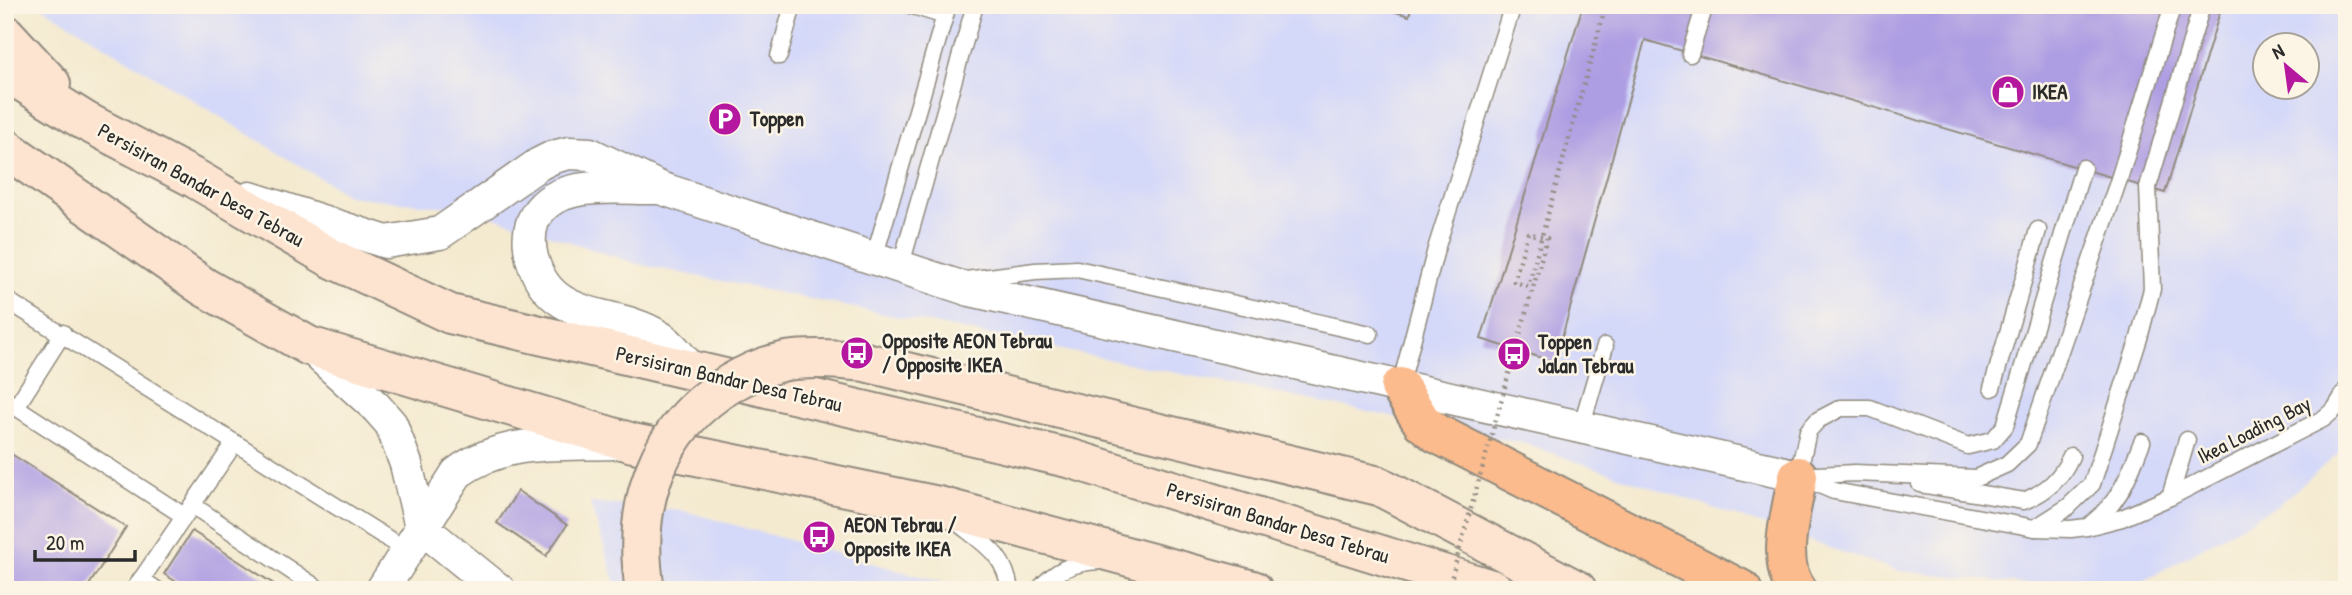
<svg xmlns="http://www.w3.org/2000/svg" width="2352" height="595" font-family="'Patrick Hand',sans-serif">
<rect width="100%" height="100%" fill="#fcf5e5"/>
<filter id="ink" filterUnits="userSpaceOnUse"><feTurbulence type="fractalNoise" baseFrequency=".0143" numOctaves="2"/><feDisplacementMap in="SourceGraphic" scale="14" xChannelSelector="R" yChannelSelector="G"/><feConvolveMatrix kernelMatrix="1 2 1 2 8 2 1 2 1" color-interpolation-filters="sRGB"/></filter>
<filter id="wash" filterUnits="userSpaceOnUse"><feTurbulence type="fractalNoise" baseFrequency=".00686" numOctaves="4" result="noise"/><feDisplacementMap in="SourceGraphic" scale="28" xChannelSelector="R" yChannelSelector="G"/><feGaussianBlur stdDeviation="1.57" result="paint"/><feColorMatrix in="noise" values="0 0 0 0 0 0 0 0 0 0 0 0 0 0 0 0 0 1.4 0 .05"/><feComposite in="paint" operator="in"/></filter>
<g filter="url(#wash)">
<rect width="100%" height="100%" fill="#f4ead0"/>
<!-- built -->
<g fill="#d4d8f9" fill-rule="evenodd">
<path d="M39 5H2347V446L2279 504 2128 590H2076L1898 571 1522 443 637 264 474 210 349 196ZM2264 46H2306V88H2264Z"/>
<polygon points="590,503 684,511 969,590 618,590"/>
</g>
<g id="blocks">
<!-- building -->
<g fill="#ad9de3">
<polygon points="1374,5 1412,5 1409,16"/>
<polygon points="1583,5 2222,5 2165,193 1645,40 1555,362 1481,339"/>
<polygon points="5,450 126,527 86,590 5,590"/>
<polygon points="518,491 567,525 546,556 497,523"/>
<polygon points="192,531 283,590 189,590 164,574"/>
</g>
</g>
</g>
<g filter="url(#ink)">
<use href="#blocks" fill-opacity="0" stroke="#908a7e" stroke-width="2"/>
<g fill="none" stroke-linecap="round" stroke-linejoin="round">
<defs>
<g id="service">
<polyline points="910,5 945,16"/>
<polyline points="1690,54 1705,5"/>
<polyline points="779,56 793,5"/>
<polyline points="874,258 948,5"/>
<polyline points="900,268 975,5"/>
<polyline points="966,280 1035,271 1077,269 1370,334"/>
<polyline points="5,299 406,550"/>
<polyline points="1400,387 1436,249 1513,5"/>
<polyline points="1992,388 2038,230"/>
<polyline points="5,400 16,407 63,333"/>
<polyline points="16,407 184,516"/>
<polyline points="1581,427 1605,346"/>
<polyline points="1798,476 1855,473 1976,478 2007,464 2028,444 2119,179 2173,5"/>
<polyline points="1798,476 1808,431 1818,420 1841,408 1870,408 1968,446 1993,440 2005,426 2083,168"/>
<polyline points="1803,478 1834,491 2035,528 2071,529 2087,527 2122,518 2170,497 2323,419 2335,409 2347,389"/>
<path d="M1920 484 2024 501C2047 491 2061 479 2071 456"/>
<polyline points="2170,497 2187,440"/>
<polyline points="192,505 320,590"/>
<path d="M958 523C984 544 1005 554 1010 590"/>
<path d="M2091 524C2122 500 2128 476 2142 442"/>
<polyline points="2035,528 2068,507 2092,484 2139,338 2152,289 2148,187 2202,5"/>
<polyline points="141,579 157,590"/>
<polyline points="134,590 234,444"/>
<path d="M1039 590C1054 570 1075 562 1099 561"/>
</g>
<g id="minor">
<path d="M655 188C616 189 552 178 533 221 528 234 529 245 532 258 550 325 614 308 658 336 671 343 682 359 692 370"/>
<polyline points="250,198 386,242 440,233 539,164 553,157 569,153 590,154 660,188 970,290 1798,476"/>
<polyline points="310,347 376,407 391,424 406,464 421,527"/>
<polyline points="421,527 499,590"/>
<path d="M382 590 457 473C504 438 559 445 614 443"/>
</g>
<g id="secondary">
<polyline points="5,34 51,84"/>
<polyline points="5,71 85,121 196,179 331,258 450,314 1072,459 1494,590"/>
<polyline points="5,148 204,287 309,346 633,443 939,506 1253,590"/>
<polyline points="1379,486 1577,590"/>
</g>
<g id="trunk">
<polyline points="1400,387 1422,422 1436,433 1742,590"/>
<path d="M1797 590C1775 561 1792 509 1798 476"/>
</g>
</defs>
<!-- service casing -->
<use href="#service" stroke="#908a7e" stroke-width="19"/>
<!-- minor casing -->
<use href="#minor" stroke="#908a7e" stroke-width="35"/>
<!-- secondary casing -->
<use href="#secondary" stroke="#908a7e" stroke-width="42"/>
<!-- trunk casing -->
<use href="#trunk" stroke="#908a7e" stroke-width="42"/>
<!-- path -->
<polyline stroke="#908a7e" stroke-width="4.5" stroke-dasharray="2 5" stroke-linecap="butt" points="1518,267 1514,282 1528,286 1606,5"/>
<!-- service -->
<use href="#service" stroke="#fff" stroke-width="16"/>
<!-- minor -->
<use href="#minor" stroke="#fff" stroke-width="32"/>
<!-- secondary -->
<use href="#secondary" stroke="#fde4d1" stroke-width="38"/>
<!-- trunk -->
<use href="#trunk" stroke="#fbbb8d" stroke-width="38"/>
<defs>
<path id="secondary-bridge" d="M645 590C631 506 656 427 731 383 748 373 767 365 786 361 812 357 839 359 865 362L1379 486"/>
</defs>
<!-- secondary-bridge casing -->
<use href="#secondary-bridge" stroke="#908a7e" stroke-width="42" stroke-linecap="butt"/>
<!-- path-bridge -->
<polyline stroke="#908a7e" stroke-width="4.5" stroke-dasharray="2 5" stroke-linecap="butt" points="1448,590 1547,238 1528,233 1518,267"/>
<!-- secondary-bridge -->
<use href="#secondary-bridge" stroke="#fde4d1" stroke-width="38"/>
</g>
</g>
<!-- icons -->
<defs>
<symbol id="shop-disc" viewBox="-11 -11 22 22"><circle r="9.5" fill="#b5179e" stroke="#fcf5e5"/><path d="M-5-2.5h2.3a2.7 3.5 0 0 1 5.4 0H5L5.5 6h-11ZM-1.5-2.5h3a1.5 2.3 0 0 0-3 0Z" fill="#fff"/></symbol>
<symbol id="parking-disc" viewBox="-11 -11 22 22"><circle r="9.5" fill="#b5179e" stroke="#fcf5e5"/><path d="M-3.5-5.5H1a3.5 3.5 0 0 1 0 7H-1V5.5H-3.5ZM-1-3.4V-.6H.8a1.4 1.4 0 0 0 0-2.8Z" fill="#fff"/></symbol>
<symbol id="bus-disc" viewBox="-11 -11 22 22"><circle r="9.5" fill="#b5179e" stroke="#fcf5e5"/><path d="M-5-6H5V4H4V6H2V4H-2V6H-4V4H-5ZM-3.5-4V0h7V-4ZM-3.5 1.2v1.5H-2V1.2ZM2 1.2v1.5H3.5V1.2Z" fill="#fff"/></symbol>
</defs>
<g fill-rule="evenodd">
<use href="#shop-disc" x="1989" y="73" width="38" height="38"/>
<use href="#parking-disc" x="706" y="100" width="38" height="38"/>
<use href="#bus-disc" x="838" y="334" width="38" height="38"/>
<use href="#bus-disc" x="1495" y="335" width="38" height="38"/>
<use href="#bus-disc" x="800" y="518" width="38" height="38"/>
</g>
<g text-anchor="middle" stroke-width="5" stroke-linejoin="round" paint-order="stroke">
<!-- poi labels -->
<g font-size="21" font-weight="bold" fill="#2b2b2b" stroke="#fcf5e5" text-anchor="start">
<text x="2032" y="99">IKEA</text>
<text x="750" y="126">Toppen</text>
<text x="882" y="348">Opposite AEON Tebrau<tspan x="882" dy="24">/ Opposite IKEA</tspan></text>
<text x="1538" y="349">Toppen<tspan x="1538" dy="24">Jalan Tebrau</tspan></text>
<text x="844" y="532">AEON Tebrau /<tspan x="844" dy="24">Opposite IKEA</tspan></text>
</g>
<!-- street labels -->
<g font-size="21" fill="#2b2b2b" stroke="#fcf5e5">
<text transform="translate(201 185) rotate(29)" y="7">Persisiran Bandar Desa Tebrau</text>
<text transform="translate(729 379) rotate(13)" y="7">Persisiran Bandar Desa Tebrau</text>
<text transform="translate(2254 430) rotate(-27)" y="7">Ikea Loading Bay</text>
<text transform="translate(1278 523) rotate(17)" y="7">Persisiran Bandar Desa Tebrau</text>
</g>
</g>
<!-- margin -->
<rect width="2352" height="595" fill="none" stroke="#fcf5e5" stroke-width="28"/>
<!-- north arrow -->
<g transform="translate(2286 66) rotate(331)"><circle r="33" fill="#fcf5e5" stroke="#a8a49b" stroke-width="2"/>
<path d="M0-5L12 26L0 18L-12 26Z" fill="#b5179e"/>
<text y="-10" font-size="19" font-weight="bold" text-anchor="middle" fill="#2b2b2b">N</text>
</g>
<!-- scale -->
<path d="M35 550v10h100v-10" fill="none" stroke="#2b2b2b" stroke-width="3.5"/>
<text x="46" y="550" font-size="21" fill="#2b2b2b" stroke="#fcf5e5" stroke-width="5" paint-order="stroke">20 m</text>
</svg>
